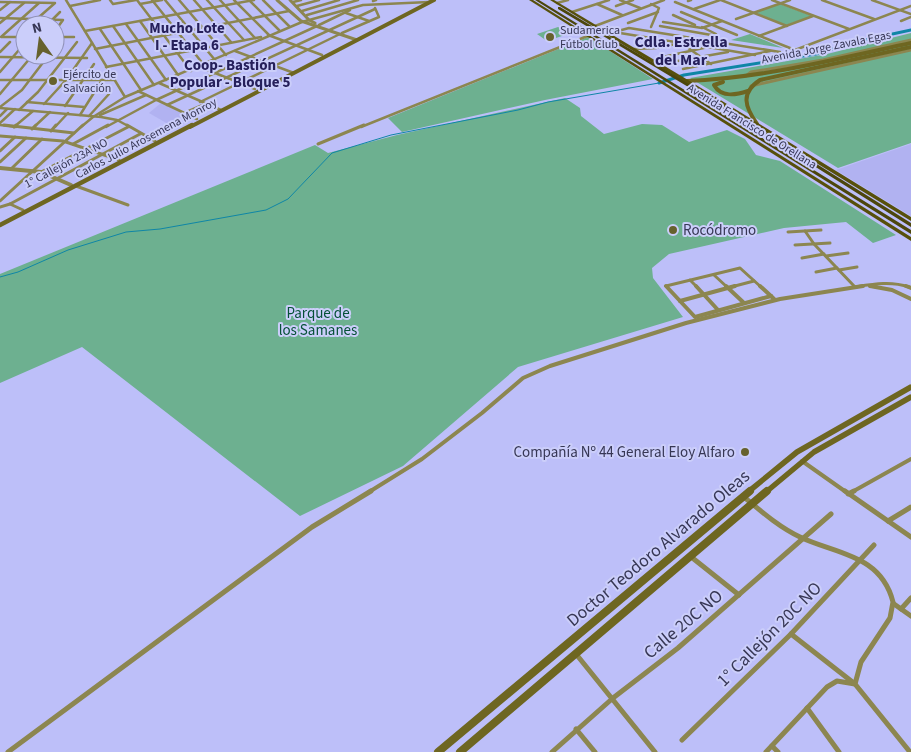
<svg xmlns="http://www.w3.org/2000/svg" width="911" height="752" font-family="'Source Sans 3',sans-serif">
<rect width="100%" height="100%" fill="#bdbff9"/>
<!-- built -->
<g fill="#b1b2f1">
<polygon points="161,103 193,119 175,128 149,113"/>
<polygon points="911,144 911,216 836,170"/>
</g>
<!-- green -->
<g fill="#6db090">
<polygon points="780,4 812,16 786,25 754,12"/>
<polygon points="558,27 571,33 547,41 537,34"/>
<polygon points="911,33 911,143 838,168 690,78 827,54"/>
<polygon points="750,34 783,48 731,40"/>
<polygon points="588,37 653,79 545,100 402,132 388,118"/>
<polygon points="565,98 580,108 581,116 604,134 642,124 662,125 689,142 727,130 745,139 756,155 780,161 896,235 873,243 846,222 784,228 669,254 652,268 653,278 683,317 518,367 403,466 300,516 82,347 0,383 0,274 315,145 328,153 397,135"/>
</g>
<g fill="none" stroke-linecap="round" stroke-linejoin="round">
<!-- stream -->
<polyline stroke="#0f86a6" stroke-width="1" points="0,277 18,272 68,250 126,232 160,229 266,210 288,199 332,153 391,135 518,110 548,102 659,83"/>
<!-- canal -->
<polyline stroke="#0f86a6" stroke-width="3" points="659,83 684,75 816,54 860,41 911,30"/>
<!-- minor-far3 -->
<g stroke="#8c8650" stroke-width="2.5">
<polyline points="66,0 125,97"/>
<polyline points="110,0 113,4 136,0"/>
<polyline points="137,0 191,71"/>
<polyline points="152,0 204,65"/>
<polyline points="165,0 215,60"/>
<polyline points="179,0 226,55"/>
<polyline points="194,0 231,42"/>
<polyline points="207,0 244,40"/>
<polyline points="220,0 255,38"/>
<polyline points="234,0 269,35"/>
<polyline points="249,0 279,30"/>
<polyline points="263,0 289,26"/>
<polyline points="620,0 640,8"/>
<polyline points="721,0 787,26"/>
<polyline points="772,0 849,29"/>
<polyline points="822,0 874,19"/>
<polyline points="872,0 911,14"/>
<polyline points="373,1 376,0"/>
<polyline points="688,1 691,0"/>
<polyline points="0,2 55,3 30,25"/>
<polyline points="293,2 301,0"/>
<polyline points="675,2 795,50 911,6"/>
<polyline points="557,3 568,0"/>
<polyline points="140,4 162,0"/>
<polyline points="597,4 622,15"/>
<polyline points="651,4 659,8 651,27"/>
<polyline points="70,6 100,0"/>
<polyline points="297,6 319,0"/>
<polyline points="616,6 633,0"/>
<polyline points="694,9 720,0"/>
<polyline points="0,10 10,2"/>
<polyline points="302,11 339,0"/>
<polyline points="572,12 609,0"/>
<polyline points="681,12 737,35"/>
<polyline points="346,13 369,21"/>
<polyline points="307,15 358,0"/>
<polyline points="673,15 695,25"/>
<polyline points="0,18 63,20 55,31"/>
<polyline points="53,19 60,12"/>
<polyline points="736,19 790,0"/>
<polyline points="140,21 178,75"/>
<polyline points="901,21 911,17"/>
<polyline points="663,22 702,28 722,21"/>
<polyline points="0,23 24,3"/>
<polyline points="628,23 658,12"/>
<polyline points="126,24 166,80"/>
<polyline points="319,25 350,10"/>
<polyline points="113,26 154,85"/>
<polyline points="595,26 664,0"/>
<polyline points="660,26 717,36"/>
<polyline points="702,27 716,34"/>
<polyline points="100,29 141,90"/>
<polyline points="85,31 254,0"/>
<polyline points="23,32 25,30"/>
<polyline points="342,33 379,17 375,8"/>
<polyline points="268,35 322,55"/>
<polyline points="759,36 813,16"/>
<polyline points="1,37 39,3"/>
<polyline points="2,37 25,37"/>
<polyline points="55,37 74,37"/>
<polyline points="55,49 59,44"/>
<polyline points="95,49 289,11"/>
<polyline points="634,49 656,48 696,40"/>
<polyline points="235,51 294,73"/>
<polyline points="0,52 10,42"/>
<polyline points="0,57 87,58"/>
<polyline points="663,57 708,47 755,55"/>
<polyline points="663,57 672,62 728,52"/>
<polyline points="711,64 681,43 620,33 618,31 629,28 780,52"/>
<polyline points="106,67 261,37"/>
<polyline points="200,67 255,89"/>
<polyline points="683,69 770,51"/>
<polyline points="0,72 25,43"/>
<polyline points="0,80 114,80"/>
<polyline points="159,83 221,110"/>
<polyline points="138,91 197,119"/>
<polyline points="0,94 31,57"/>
<polyline points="27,102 84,107"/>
<polyline points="200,102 340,34"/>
<polyline points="44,104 66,80 92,43"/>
<polyline points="167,105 375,9"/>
<polyline points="65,106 94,64"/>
<polyline points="0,107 22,90 48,56"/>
<polyline points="0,108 101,117 117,120 130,127"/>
<polyline points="19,110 38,92 77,42"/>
<polyline points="184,113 205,104"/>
<polyline points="80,115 102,80"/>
<polyline points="100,115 146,95"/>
<polyline points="0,116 7,109"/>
<polyline points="89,116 109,94"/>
<polyline points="0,123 15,109"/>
<polyline points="0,125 16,127"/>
<polyline points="14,127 33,111"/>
<polyline points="34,127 50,112"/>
<polyline points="55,127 68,113"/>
<polyline points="81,127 93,117 125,97 302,22 363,5 429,2"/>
<polyline points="106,127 156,100 317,26"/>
<polyline points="361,127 590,35"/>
</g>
<!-- minor-far2 -->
<g stroke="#8c8650" stroke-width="3">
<polyline points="4,125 74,133"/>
<polyline points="127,125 155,141"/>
<polyline points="14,127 16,125"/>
<polyline points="32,129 36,125"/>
<polyline points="51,131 56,125"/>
<polyline points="0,136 63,141 119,160"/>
<polyline points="73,144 108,125"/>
<polyline points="318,144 364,125"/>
<polyline points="0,151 15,137"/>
<polyline points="0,162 26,138"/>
<polyline points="11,169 42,139"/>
<polyline points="41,172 128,127"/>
<polyline points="76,186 128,205"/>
<polyline points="0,201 83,125"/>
<polyline points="10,204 23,210"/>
<polyline points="0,207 10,204 140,134"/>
<polyline points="805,231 814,244 855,287"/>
<polyline points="788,232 821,230"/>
<polyline points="795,245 830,243"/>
<polyline points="826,256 848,253"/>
<polyline points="802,258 824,254"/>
<polyline points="839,270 857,267"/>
<polyline points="816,272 837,268"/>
<polyline points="714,275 727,287"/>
<polyline points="690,280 697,287"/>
<polyline points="870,286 877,287"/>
<polyline points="667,287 666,286 740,268 761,287"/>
<polyline points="731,287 754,281"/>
<path d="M855 287C874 284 891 281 909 287"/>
</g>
<!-- minor-far1 -->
<g stroke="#8c8650" stroke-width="4">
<polyline points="666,286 695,317 771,296"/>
<polyline points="696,286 718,310"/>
<polyline points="726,286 744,303"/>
<polyline points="760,286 771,296"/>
<polyline points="870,286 892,290 911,299"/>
<polyline points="906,286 911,288"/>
<polyline points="771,296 775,300"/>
<polyline points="680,301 735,286"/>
<polyline points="802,461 846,492"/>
<polyline points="369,492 422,459 482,413 523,378 550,366 686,323 780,299 863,286"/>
<polyline points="852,492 911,459"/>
</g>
<!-- minor -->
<g stroke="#8c8650" stroke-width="5">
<polyline points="845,491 911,537"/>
<polyline points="848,494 854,491"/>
<path d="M744 497C762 512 779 527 800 537 835 554 881 554 893 602L890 618 861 662 855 684 837 681 827 687 766 752"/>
<polyline points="888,521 911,507"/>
<polyline points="690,556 739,595"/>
<polyline points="894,604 911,616"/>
<polyline points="901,609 911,598"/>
<polyline points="791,634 855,684 910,752"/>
<polyline points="576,654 655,752"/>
<polyline points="807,708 839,752"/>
<polyline points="576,729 595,752"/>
<polyline points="682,740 791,634 874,545"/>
<polyline points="772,746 778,752"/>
<polyline points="8,752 312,527 371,491"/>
<polyline points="552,752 613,698 678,648 831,514"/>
</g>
<!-- tertiary-far1 -->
<g stroke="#8c8650" stroke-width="3">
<polyline points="277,0 301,21 357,40"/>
<polyline points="290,0 309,20 315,23"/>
<polyline points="746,76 751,72 823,60 911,40"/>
<polyline points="751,86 911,50"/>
</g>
<!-- tertiary -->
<polyline stroke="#8c8650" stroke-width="4" points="0,168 41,172 71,185"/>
<!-- secondary-far3 -->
<g stroke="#6e6621" stroke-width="4">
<path d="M687 81C763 78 837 59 911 43"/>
<path d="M723 82 714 85C721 98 736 95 748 91"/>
<path d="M757 124C745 107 740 93 760 80L911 47"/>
<polyline points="190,127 434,0"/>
</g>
<!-- secondary-far2 -->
<polyline stroke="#6e6621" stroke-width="4.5" points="0,225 192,125"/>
<!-- secondary-far1 -->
<g stroke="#6e6621" stroke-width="5.5">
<polyline points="748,492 797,452 911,387"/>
<polyline points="766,492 814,452 911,397"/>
</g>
<!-- secondary -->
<g stroke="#6e6621" stroke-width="8">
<polyline points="438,752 750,491"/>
<polyline points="460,752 767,491"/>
</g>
<!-- primary -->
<g fill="#57500b" fill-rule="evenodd">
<polygon points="529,0 533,0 911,237 911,241"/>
<polygon points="550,0 554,0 688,80 911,217 911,221"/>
</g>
<!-- trunk -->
<g fill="#4c460c" fill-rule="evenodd">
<polygon points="535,0 539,0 911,230 911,234"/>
<polygon points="558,7 560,7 697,89 911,223 911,227 695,91 558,9"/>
</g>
</g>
<!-- markers -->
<g fill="#66612d" stroke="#cbcefa" stroke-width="2">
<circle cx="550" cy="37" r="5"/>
<circle cx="53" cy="81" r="5"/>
<circle cx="673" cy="230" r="5"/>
<circle cx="745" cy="452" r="5"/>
</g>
<g text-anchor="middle" stroke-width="4" stroke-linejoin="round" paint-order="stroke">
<!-- far-poi labels -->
<g font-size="12" fill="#373755" stroke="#cbcefa" text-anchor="start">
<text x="560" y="34">Sudamerica<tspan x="560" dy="14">Fútbol Club</tspan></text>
<text x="63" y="78">Ejército de<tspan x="63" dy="14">Salvación</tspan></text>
</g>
<!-- far-street labels -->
<g font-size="12" fill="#373755" stroke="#cbcefa">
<text transform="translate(826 47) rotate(-11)" y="4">Avenida Jorge Zavala Egas</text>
<text transform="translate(752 126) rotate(32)" y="4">Avenida Francisco de Orellana</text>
<text transform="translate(146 138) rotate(-28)" y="4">Carlos Julio Arosemena Monroy</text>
<text transform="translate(66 163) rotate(-28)" y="4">1° Callejón 23A NO</text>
</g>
<!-- far-quarter labels -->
<g font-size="15" font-weight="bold" fill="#26205b" stroke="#cbcefa">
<text x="187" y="33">Mucho Lote<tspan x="187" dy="17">I - Etapa 6</tspan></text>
<text x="230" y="70">Coop- Bastión<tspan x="230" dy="17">Popular - Bloque 5</tspan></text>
</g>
<!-- poi labels -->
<g font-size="15" fill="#373755" stroke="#cbcefa" text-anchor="start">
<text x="683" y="235">Rocódromo</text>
<text x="735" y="457" text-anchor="end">Compañía Nº 44 General Eloy Alfaro</text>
</g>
<!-- park labels -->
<g font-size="15" fill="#065137" stroke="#cbcefa">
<text x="318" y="318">Parque de<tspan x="318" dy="17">los Samanes</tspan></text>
</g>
<!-- far-district labels -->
<g font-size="16" font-weight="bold" fill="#26205b" stroke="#cbcefa">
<text x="681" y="47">Cdla. Estrella<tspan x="681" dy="18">del Mar</tspan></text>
</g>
<!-- near-street labels -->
<g font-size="18" fill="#373755" stroke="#cbcefa">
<text transform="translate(658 548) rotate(-40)" y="6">Doctor Teodoro Alvarado Oleas</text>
<text transform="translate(683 624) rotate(-40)" y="6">Calle 20C NO</text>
<text transform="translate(769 634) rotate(-45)" y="6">1° Callejón 20C NO</text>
</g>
</g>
<!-- north arrow -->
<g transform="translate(40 40) rotate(346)"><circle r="24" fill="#cbcefa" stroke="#9092b8"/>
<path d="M0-4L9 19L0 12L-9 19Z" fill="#66612d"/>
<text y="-8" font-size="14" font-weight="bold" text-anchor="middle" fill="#373755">N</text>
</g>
</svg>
